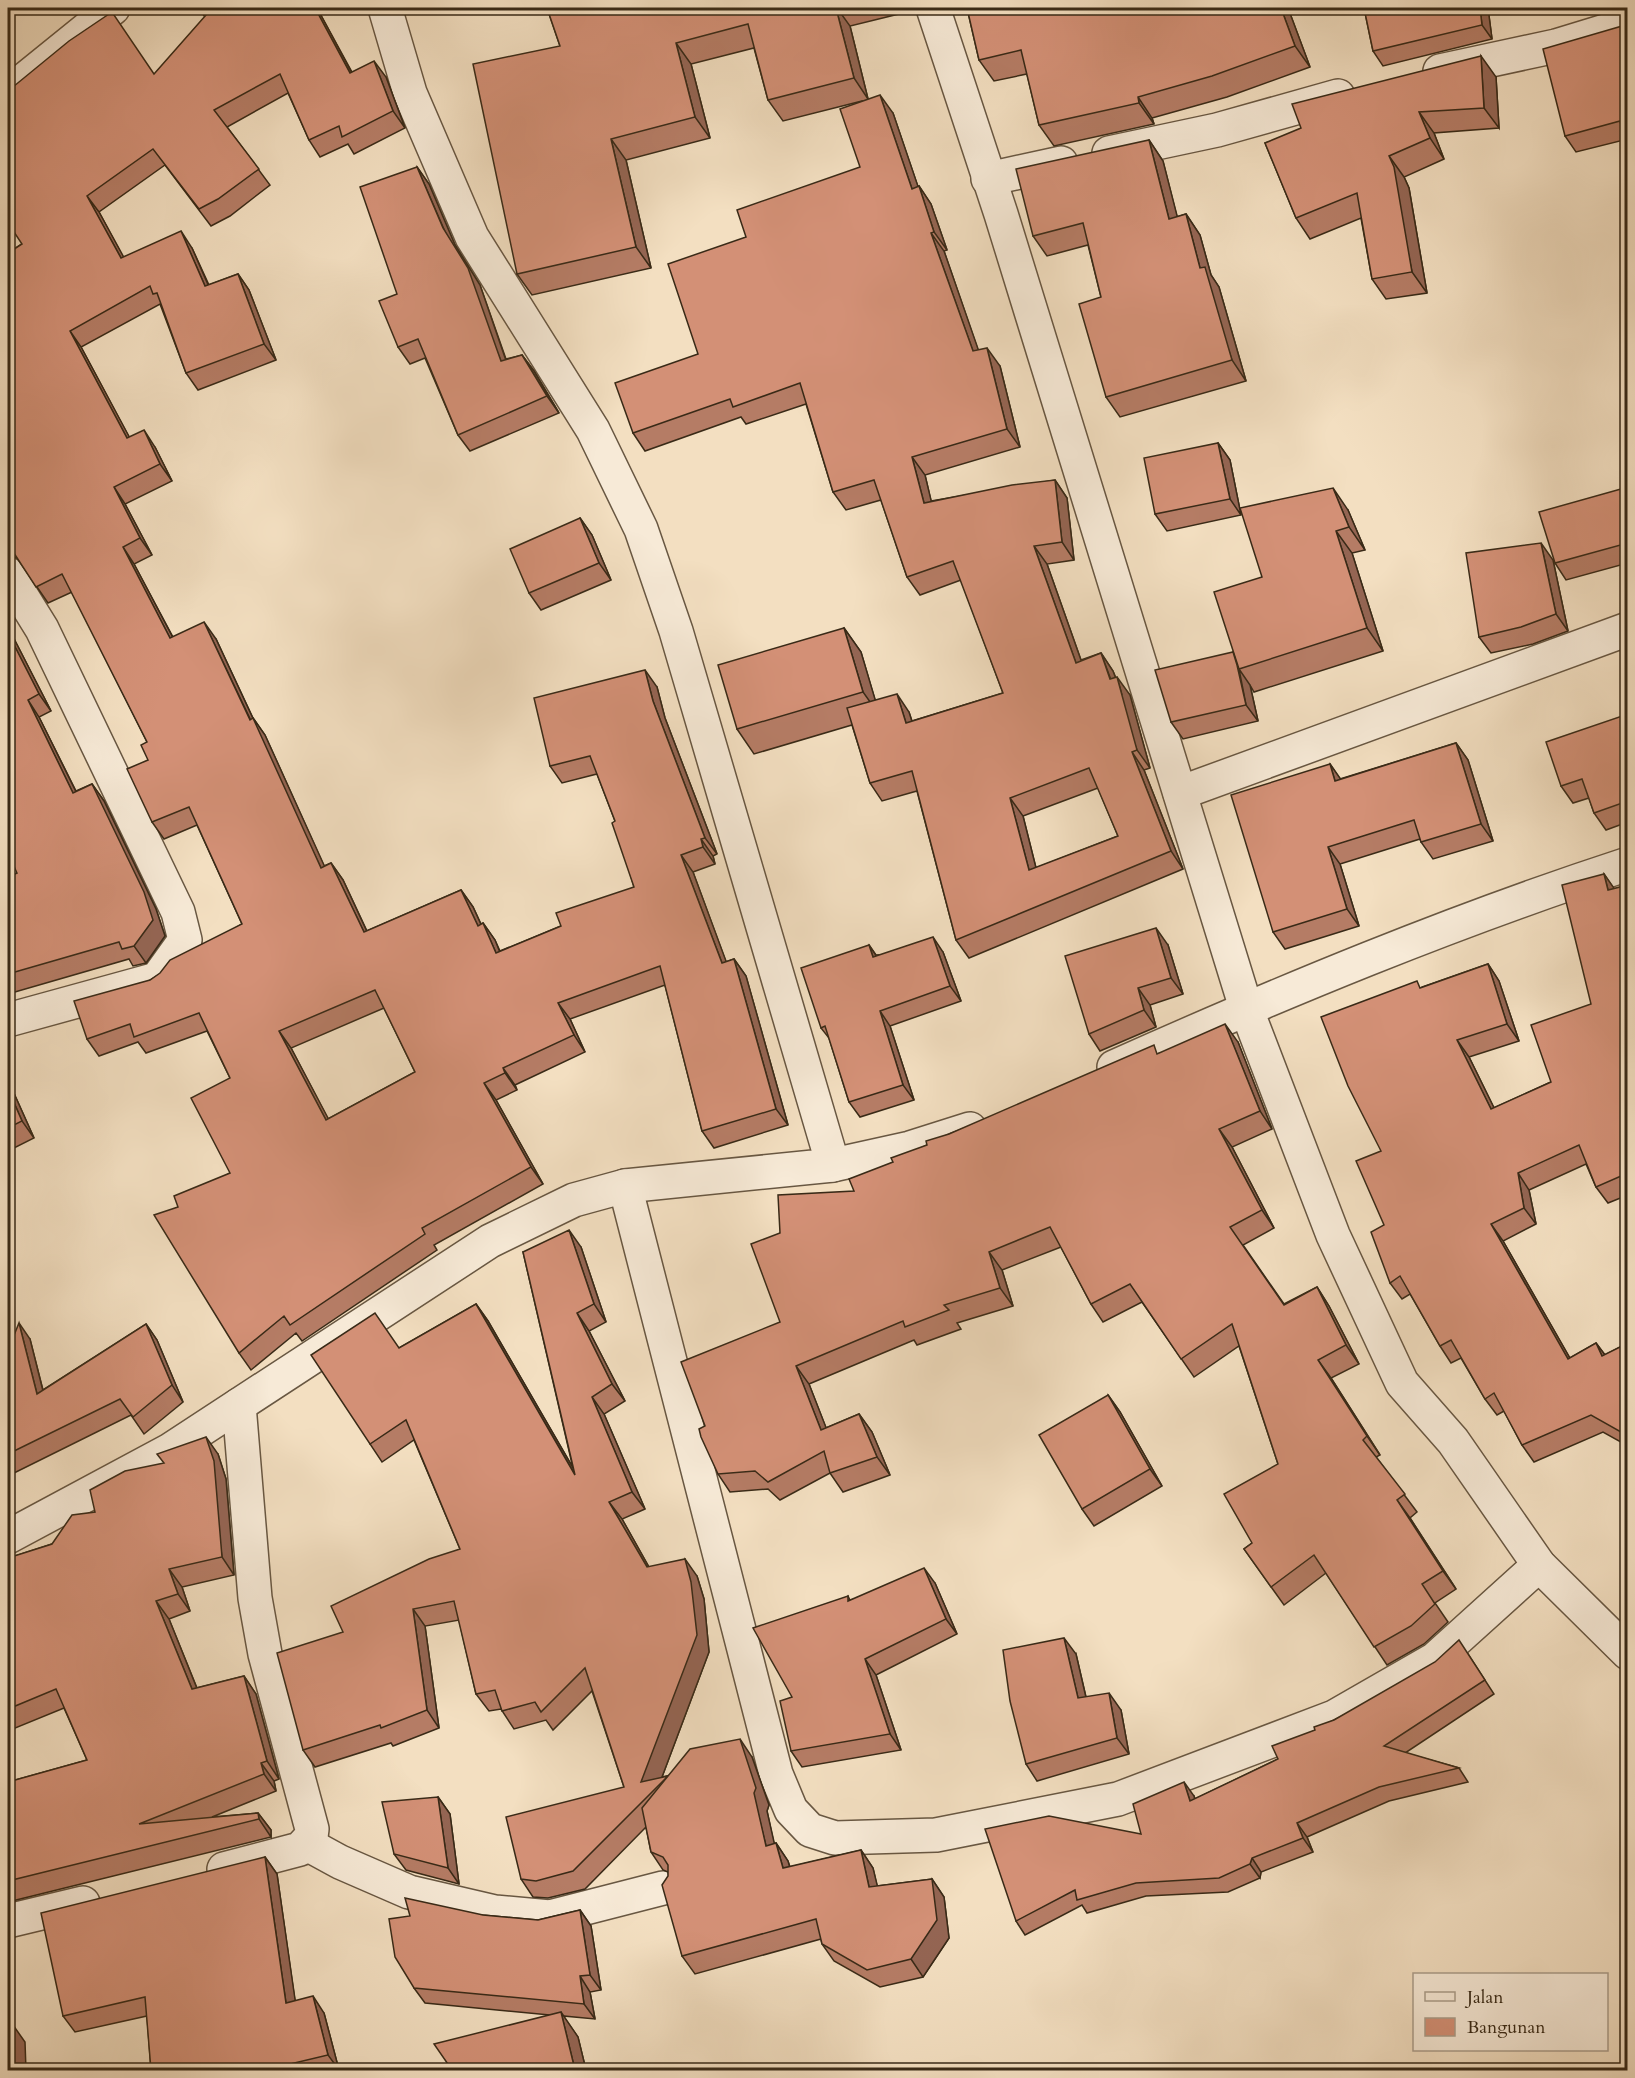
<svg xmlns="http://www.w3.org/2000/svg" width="1635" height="2078" font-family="Cardo,serif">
<rect width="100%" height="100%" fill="#f3dfc1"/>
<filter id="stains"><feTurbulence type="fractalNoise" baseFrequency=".00333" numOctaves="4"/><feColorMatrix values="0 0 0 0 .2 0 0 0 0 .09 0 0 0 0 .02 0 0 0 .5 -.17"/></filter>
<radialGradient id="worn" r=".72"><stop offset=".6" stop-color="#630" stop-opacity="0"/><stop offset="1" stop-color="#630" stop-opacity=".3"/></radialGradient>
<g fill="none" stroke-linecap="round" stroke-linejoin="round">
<defs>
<g id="minor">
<polyline points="1440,71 1556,46 1628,24"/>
<polyline points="1109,153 1217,130 1338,96"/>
<polyline points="988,179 1061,163"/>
<polyline points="8,574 42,629 178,912 185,940 157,979 8,1020"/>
<polyline points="1180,793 1628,629"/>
<path d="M1114 1067C1282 992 1453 921 1628 864"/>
<polyline points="833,1165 910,1148 970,1129"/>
<polyline points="625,1186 776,1774 791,1810 810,1830 835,1838 936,1835 1118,1799 1334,1717 1435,1659 1539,1565"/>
<polyline points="8,1537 170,1450 490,1241 574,1200 625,1186 833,1165 676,631 641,529 593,430 472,237 410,93 385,8"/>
<polyline points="307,1844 340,1862 409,1892 495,1912 550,1917 663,1888"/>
<polyline points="224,1869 300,1849 311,1837 312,1829 265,1654 255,1598 239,1405"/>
<polyline points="8,1921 83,1903"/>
</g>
<g id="tertiary">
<polyline points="933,8 1001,214 1246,1008 1333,1235 1402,1383 1453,1441 1539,1565 1628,1653"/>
<polyline points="8,93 113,8"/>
</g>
</defs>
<!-- minor casing -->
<use href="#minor" stroke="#685742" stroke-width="36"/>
<!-- tertiary casing -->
<use href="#tertiary" stroke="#685742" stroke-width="36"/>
<!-- minor -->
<use href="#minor" stroke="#f7ead7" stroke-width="33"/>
<!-- tertiary -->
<use href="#tertiary" stroke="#f7ead7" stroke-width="33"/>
</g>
<!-- wall -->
<g fill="#b57c65" stroke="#392a17" stroke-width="1.5" fill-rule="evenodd">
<path d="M198 8H317L352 72 386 77 405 128 354 154 348 144 320 157 309 140 288 93 227 127 270 185 230 216 211 226 165 165 99 212 123 257 192 248 209 285 238 274 249 290 276 360 198 390 186 373 160 304 81 347 129 437 155 447 172 481 125 504 152 555 134 564 173 637 216 639 253 718 265 735 324 866 331 863 343 880 367 931 461 890 473 907 481 924 483 923 495 940 500 951 561 926 634 887 615 821 597 774 562 783 550 766 657 687 665 718 717 854 713 856 715 864 693 872 726 962 734 959 746 976 788 1125 714 1148 702 1131 665 985 570 1019 585 1052 515 1085 517 1090 496 1100 543 1184 434 1245 437 1250 302 1341 296 1333 251 1370 239 1353 178 1207 230 1173V1078L207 1031 146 1053 138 1042 99 1056 87 1039 150 980 242 924 197 825 164 839 152 822 147 742 72 592 48 603 17 558 8 555V253L22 244 155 74 205 17ZM384 1008 415 1072 328 1119 291 1048Z"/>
<path d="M547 8H916L915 10 850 26 868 99 893 113 918 187 919 186 931 204 947 250 944 251 978 350 1000 366 1020 447 925 475 931 501 1055 480 1067 498 1074 560 1047 564 1081 660 1101 653 1113 671 1116 678 1130 695 1150 768 1144 770 1183 869 969 958 956 940 917 791 882 801 870 783 852 725 754 754 737 729 844 628 861 652 875 700 909 712 912 721 1003 693 961 580 920 595 907 577 881 500 846 510 833 492 806 404 746 424 741 417 645 451 633 433 698 354 746 237 860 167 862 101 783 121 768 100 754 48 691 64 710 138 626 160 651 268 532 295 517 274 560 46ZM1098 788 1118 836 1036 868 1023 816Z"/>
<polygon points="967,8 1288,8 1310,67 1227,97 1152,118 1154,124 1054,146 1039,125 1027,74 994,81 979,60"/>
<polygon points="1364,8 1488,8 1492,39 1383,66 1373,51"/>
<polygon points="1622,26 1624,140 1576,152 1565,136"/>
<polygon points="1496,77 1499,128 1434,133 1444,159 1404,177 1409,188 1427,293 1386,299 1372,279 1361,218 1310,239 1296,218 1265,143"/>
<polygon points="1149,140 1163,161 1177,217 1186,214 1200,235 1211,275 1219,287 1246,381 1120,417 1106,397 1101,297 1088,245 1047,256 1033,236"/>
<polygon points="417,167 429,184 455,245 480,285 506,359 522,355 534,371 559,413 470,451 458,435 425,358 410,364 398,347 397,294"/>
<polygon points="1218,443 1230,460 1241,515 1167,531 1155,514"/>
<polygon points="1628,487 1628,563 1566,580 1555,563"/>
<polygon points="1348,510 1365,550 1352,553 1383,651 1254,692 1250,685 1258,721 1183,739 1171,722 1233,652 1262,577"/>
<polygon points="580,518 592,535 611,580 541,610 529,593"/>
<polygon points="1553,560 1568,631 1533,644 1491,653 1479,637"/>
<polygon points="8,609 14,620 8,623"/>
<polygon points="8,627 51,711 39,717 76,791 92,784 104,801 156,909 165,936 146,963 133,966 129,959 8,994 8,877 17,873"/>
<polygon points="1628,714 1628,822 1606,830 1594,813 1589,798 1573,803 1561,786"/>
<polygon points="1456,743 1468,760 1493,841 1433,859 1421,842 1420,839 1340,864 1359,926 1285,949 1273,932 1330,764 1340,779"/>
<polygon points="1604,874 1614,889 1628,885 1628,1195 1608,1203 1596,1187 1586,1164 1529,1190 1536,1224 1503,1241 1570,1358 1596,1343 1605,1355 1628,1343 1628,1446 1603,1432 1534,1462 1522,1445 1504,1411 1497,1415 1485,1399 1461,1358 1451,1363 1440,1346 1410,1294 1402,1299 1390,1283 1384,1225 1381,1151 1422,987 1488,964 1499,981 1519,1041 1469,1057 1494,1108 1551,1082 1591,1004"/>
<polygon points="869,945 876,955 943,952 961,1001 890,1026 914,1100 860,1117 849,1102 829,1038 821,1028"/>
<polygon points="1168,945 1183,994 1150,1005 1156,1027 1100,1051 1089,1034"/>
<polygon points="1238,1042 1272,1129 1232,1147 1274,1228 1243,1245 1284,1304 1317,1287 1329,1306 1359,1364 1331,1378 1380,1455 1376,1457 1417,1512 1410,1518 1456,1589 1435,1603 1448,1622 1424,1644 1387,1665 1326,1573 1284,1605 1244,1549 1252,1543 1278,1464 1239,1346 1194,1377 1142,1302 1103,1322 1091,1304 1061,1247 1002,1270 1013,1306 957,1323 961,1329 917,1345 914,1340 809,1384 826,1428 859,1414 872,1432 890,1475 843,1492 830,1473 780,1500 768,1489 730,1492 718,1474 705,1426 780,1322 780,1233 854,1191 893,1162 949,1134 1160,1053"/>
<polygon points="8,1080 34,1138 8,1151"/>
<polygon points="581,1247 606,1322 589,1331 625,1401 604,1414 645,1509 622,1519 649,1567 697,1576 704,1599 709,1652 662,1777 752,1757 769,1805 767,1811 774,1844 776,1843 788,1861 790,1867 861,1850 873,1868 877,1886 932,1879 944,1897 949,1938 923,1977 880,1987 834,1961 822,1944 821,1939 695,1974 682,1956 668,1872 663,1870 651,1852 646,1827 585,1889 548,1898 533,1897 521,1879 624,1787 592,1691 553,1730 546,1720 514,1729 501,1709 489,1711 476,1694 459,1620 425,1626 439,1728 393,1746 391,1743 315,1767 303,1750 343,1632 460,1549 414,1440 382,1462 370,1444 399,1348 476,1304 488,1321 573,1468 523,1252"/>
<polygon points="146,1324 157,1340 183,1402 144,1434 131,1415 8,1476 8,1350 30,1339 43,1390"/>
<polygon points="1108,1395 1120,1412 1162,1486 1094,1526 1082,1509"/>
<polygon points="218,1454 226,1479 234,1575 182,1587 190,1611 169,1619 197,1688 244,1676 256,1694 279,1779 274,1781 276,1791 212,1817 258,1813 271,1830 271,1837 8,1902 8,1782 87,1760 64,1708 8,1731 8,1550 12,1557 52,1544 95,1512"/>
<polygon points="935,1583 957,1634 876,1675 901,1750 802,1767 791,1751 792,1697 848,1596 850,1600"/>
<polygon points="1076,1654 1086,1697 1121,1710 1129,1754 1037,1781 1026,1764"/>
<polygon points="1468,1654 1494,1694 1405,1753 1459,1768 1468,1782 1389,1801 1307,1837 1313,1852 1261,1872 1260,1878 1228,1892 1146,1896 1087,1913 1082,1905 1025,1935 1016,1921 1141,1834 1194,1796 1195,1799 1278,1759 1315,1730 1334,1720"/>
<polygon points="438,1797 450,1814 459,1884 406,1870 394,1854"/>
<polygon points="265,1857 277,1874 295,2001 324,2013 339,2070 151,2070 147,2016 75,2032 63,2016"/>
<polygon points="580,1910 591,1926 601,1990 590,1992 595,2019 563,2016 578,2037 586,2070 452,2070 550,2015 425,2003 414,1988 483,1915 538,1920"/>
</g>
<!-- shaded-wall -->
<g fill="#946553" stroke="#392a17" stroke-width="1.5">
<polygon points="315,8 317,8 361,90 350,73"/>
<polygon points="836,8 837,8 850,26 868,99 854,78"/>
<polygon points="1281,8 1288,8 1310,67 1295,46"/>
<polygon points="1480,8 1488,8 1492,39 1482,25"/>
<polygon points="676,43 691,64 710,138 695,117"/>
<polygon points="1481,56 1496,77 1499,128 1484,108"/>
<polygon points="374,61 386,77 405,128 393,111"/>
<polygon points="880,95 893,113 925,207 912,189"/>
<polygon points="1138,97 1152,118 1154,124 1139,103"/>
<polygon points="1419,112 1434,133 1444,159 1430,138"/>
<polygon points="611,139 626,160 651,268 636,247"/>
<polygon points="1149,140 1163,161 1183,239 1169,219"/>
<polygon points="1389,156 1404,177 1409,188 1427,293 1412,272"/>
<polygon points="417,167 429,184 455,245 480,285 512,378 501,361"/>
<polygon points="919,186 931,204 947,250 934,232"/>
<polygon points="87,196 99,212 133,274 121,258"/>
<polygon points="1186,214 1200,235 1211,275 1219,287 1246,381 1232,360 1200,268"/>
<polygon points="181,231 192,248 216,303 205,286"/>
<polygon points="931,233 944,251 985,369 973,351"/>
<polygon points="238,274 249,290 276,360 264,344"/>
<polygon points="70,331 81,347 139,455 127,438"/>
<polygon points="987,348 1000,366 1020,447 1007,429"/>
<polygon points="522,355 534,371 559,413 547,396"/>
<polygon points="144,430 155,447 172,481 160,464"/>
<polygon points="1218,443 1230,460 1241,515 1230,499"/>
<polygon points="912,457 925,475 936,521 924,503"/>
<polygon points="1055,480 1067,498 1074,560 1062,542"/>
<polygon points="114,487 125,504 152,555 140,538"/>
<polygon points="1333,488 1348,510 1365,550 1349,527"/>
<polygon points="580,518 592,535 611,580 599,563"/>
<polygon points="1336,531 1352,553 1383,651 1367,628"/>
<polygon points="1541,543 1553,560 1568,631 1556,614"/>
<polygon points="1034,546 1047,564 1088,680 1076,663"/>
<polygon points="123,547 134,564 182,655 170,638"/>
<polygon points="204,622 216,639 256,725 253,718 265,735 333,885 321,868"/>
<polygon points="8,627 51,711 39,694 8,633"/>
<polygon points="844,628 861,652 880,716 863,692"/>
<polygon points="1101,653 1113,671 1122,695 1117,677 1130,695 1150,768 1137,750"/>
<polygon points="1239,669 1250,685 1258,721 1246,705"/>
<polygon points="645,670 657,687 665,718 717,854 705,838 653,701"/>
<polygon points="897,694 909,712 918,741 906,723"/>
<polygon points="28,700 39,717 85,810 73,793"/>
<polygon points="1456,743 1468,760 1493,841 1481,824"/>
<polygon points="1132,752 1144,770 1183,869 1171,851"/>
<polygon points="1330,764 1342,781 1335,781"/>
<polygon points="92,784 104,801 156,909 165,936 146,963 134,946"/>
<polygon points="1010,798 1023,816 1041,888 1029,870"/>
<polygon points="701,839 713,856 715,864 703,847"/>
<polygon points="1328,847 1340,864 1359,926 1347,909"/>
<polygon points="681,855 693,872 733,980 722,963"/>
<polygon points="331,863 343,880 375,949 364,932"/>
<polygon points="1604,874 1616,891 1608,890"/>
<polygon points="461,890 473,907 489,942 478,926"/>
<polygon points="483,923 495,940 507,970 496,953"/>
<polygon points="1156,928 1168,945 1183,994 1171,978"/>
<polygon points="933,937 943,952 961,1001 950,986"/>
<polygon points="869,945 879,960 873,957"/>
<polygon points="734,959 746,976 788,1125 776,1109"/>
<polygon points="1488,964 1499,981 1519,1041 1507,1024"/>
<polygon points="1138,988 1150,1005 1156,1027 1144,1010"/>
<polygon points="558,1003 570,1019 585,1052 574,1035"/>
<polygon points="880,1011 890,1026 914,1100 903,1085"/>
<polygon points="1225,1024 1238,1042 1272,1129 1260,1111"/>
<polygon points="279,1031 291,1048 338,1137 326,1120"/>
<polygon points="1457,1040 1469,1057 1503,1126 1491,1109"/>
<polygon points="503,1068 515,1085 517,1090 505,1073"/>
<polygon points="8,1080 34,1138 22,1121 8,1089"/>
<polygon points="484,1083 496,1100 543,1184 531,1167"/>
<polygon points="1219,1129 1232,1147 1274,1228 1262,1210"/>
<polygon points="1518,1173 1529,1190 1536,1224 1524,1208"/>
<polygon points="1491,1224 1503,1241 1580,1376 1568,1359"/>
<polygon points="569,1230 581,1247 606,1322 594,1304"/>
<polygon points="989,1252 1002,1270 1013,1306 1000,1288"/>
<polygon points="1317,1287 1329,1306 1359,1364 1346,1345"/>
<polygon points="476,1304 488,1321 587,1492 575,1475"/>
<polygon points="577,1313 589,1331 625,1401 612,1384"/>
<polygon points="19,1323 30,1339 48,1411 37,1394"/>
<polygon points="146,1324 157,1340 183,1402 172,1385"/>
<polygon points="1596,1343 1608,1359 1602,1356"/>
<polygon points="1318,1360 1331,1378 1380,1455 1367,1436"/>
<polygon points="796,1366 809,1384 834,1448 821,1430"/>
<polygon points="1108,1395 1120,1412 1162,1486 1150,1469"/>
<polygon points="592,1397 604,1414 645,1509 632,1492"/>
<polygon points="859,1414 872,1432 890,1475 877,1457"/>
<polygon points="206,1437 218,1454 226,1479 234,1575 222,1557"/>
<polygon points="1397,1500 1410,1518 1456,1589 1443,1571"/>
<polygon points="609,1502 622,1519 659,1585 647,1567"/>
<polygon points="8,1550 12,1557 21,1576 8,1556"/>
<polygon points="685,1559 697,1576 704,1599 709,1652 659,1785 641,1782"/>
<polygon points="924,1568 935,1583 957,1634 946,1619"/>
<polygon points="169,1569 182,1587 190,1611 178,1594"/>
<polygon points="156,1601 169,1619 204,1706 192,1689"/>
<polygon points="413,1609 425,1626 439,1728 427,1710"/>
<polygon points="1064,1638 1076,1654 1090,1715 1078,1698"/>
<polygon points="865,1659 876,1675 901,1750 890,1734"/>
<polygon points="244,1676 256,1694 279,1779 267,1761"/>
<polygon points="1109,1693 1121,1710 1129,1754 1117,1738"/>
<polygon points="740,1739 752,1757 769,1805 767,1811 779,1864 766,1846"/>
<polygon points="261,1763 274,1781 276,1791 264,1774"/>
<polygon points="1184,1782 1194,1796 1199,1815 1190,1801"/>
<polygon points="438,1797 450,1814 459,1884 448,1868"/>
<polygon points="258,1813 271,1830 271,1837 259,1819"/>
<polygon points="1297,1823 1307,1837 1313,1852 1303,1838"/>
<polygon points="776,1843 788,1861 795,1886 783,1868"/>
<polygon points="861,1850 873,1868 882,1905 869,1887"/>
<polygon points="265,1857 277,1874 298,2020 286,2003"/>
<polygon points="1252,1858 1261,1872 1260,1878 1250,1864"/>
<polygon points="932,1879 944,1897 949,1938 923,1977 911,1959"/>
<polygon points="580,1910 591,1926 601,1990 590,1975"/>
<polygon points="580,1976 590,1992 595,2019 584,2004"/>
<polygon points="313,1996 324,2013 339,2070 328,2055"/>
<polygon points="561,2012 578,2037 586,2070 575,2070"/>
<polygon points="13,2025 25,2042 26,2070 14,2070"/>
</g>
<!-- building -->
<g fill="#d39076" stroke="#392a17" stroke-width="1.5" fill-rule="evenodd">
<path d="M200 8H315L350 73 374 61 393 111 342 137 339 126 309 140 280 74 214 110 259 169 218 199 199 209 153 149 87 196 121 258 181 231 205 286 238 274 264 344 186 373 157 293 153 294 150 286 70 331 127 438 144 430 160 464 114 487 140 538 123 547 170 638 204 622 250 720 253 718 321 868 331 863 364 932 461 890 478 926 483 923 496 953 561 926 556 913 634 887 612 823 615 821 590 756 550 766 534 698 645 670 653 701 705 838 701 839 703 847 681 855 722 963 734 959 776 1109 702 1131 660 966 558 1003 574 1035 503 1068 505 1073 484 1083 531 1167 422 1228 425 1234 290 1325 284 1316 239 1353 154 1215 178 1207 174 1196 230 1173 191 1098 230 1078 199 1013 134 1037 130 1024 87 1039 74 1001 150 980 160 973 170 960 242 924 189 807 152 822 127 769 148 760 141 745 147 742 62 574 36 587 8 544V253L22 244 8 223V91L69 41 112 12 154 74 206 15ZM375 990 415 1072 326 1120 279 1031Z"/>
<polygon points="547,8 836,8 854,78 768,100 748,24 676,43 695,117 611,139 636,247 517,274 473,64 560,46"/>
<polygon points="967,8 1281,8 1295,46 1212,76 1138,97 1139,103 1039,125 1021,50 979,60"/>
<polygon points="1364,8 1480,8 1482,25 1373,51"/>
<polygon points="1628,22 1628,153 1620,121 1565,136 1543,49 1622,26"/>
<polygon points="1481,56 1484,108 1419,112 1430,138 1389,156 1394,167 1412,272 1372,279 1357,193 1296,218 1265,143 1301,128 1292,104"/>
<path d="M880 95 912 189 919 186 934 232 931 233 973 351 987 348 1007 429 912 457 924 503 1012 485 1055 480 1062 542 1034 546 1076 663 1101 653 1110 679 1117 677 1137 750 1132 752 1171 851 956 940 912 771 870 783 847 708 897 694 906 723 1003 693 953 561 907 577 874 480 833 492 800 383 733 407 730 399 633 433 615 383 698 354 668 264 746 237 737 210 860 167 840 109ZM1089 768 1118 836 1029 870 1010 798Z"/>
<polygon points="1149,140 1169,219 1186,214 1200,268 1205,267 1232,360 1106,397 1079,304 1101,297 1083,223 1033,236 1016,169"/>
<polygon points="417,167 443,228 468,268 501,361 522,355 547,396 458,435 418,339 398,347 379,301 397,294 360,187"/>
<polygon points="1218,443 1230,499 1155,514 1144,458"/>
<polygon points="1628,487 1628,543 1555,563 1539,512"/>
<polygon points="1333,488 1349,527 1336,531 1367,628 1239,669 1214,592 1262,577 1240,508"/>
<polygon points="580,518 599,563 529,593 510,549"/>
<polygon points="1541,543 1556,614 1521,627 1479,637 1466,553"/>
<polygon points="844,628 863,692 737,729 718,665"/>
<polygon points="8,633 39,694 28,700 73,793 92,784 144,892 153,920 134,946 122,949 119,942 8,974 8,877 17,873 8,853"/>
<polygon points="1233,652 1237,665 1246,705 1171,722 1155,670"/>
<polygon points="1628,714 1628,801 1594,813 1582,779 1561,786 1546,742"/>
<polygon points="1456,743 1481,824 1421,842 1414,820 1328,847 1347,909 1273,932 1231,795 1330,764 1335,781"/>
<polygon points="1604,874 1608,890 1628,885 1628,1173 1596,1187 1579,1145 1518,1173 1524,1208 1491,1224 1568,1359 1596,1343 1602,1356 1628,1343 1628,1436 1591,1415 1522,1445 1494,1393 1485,1399 1451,1340 1440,1346 1400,1276 1390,1283 1371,1232 1384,1225 1356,1161 1381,1151 1348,1086 1321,1017 1417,981 1420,988 1488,964 1507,1024 1457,1040 1491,1109 1551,1082 1531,1025 1591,1004 1562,885"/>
<polygon points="1156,928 1171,978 1138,988 1144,1010 1089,1034 1065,956"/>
<polygon points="933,937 950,986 880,1011 903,1085 849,1102 825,1026 821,1028 801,968 869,945 873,957"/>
<polygon points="1225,1024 1260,1111 1219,1129 1262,1210 1230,1227 1284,1305 1317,1287 1346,1345 1318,1360 1367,1436 1363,1440 1405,1494 1397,1500 1443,1571 1422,1584 1435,1604 1411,1626 1374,1647 1314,1555 1271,1587 1244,1549 1252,1543 1224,1494 1278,1464 1232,1324 1181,1359 1130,1284 1091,1304 1050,1227 989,1252 1000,1288 944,1305 949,1310 905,1327 903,1321 796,1366 821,1430 859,1414 877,1457 830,1473 824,1451 768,1482 755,1471 718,1474 701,1437 699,1429 705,1426 681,1362 780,1322 751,1244 780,1233 778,1195 854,1191 849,1179 893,1162 891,1158 927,1145 926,1141 949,1134 1154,1045 1157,1054"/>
<polygon points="8,1089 22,1121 8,1128"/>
<polygon points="569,1230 594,1304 577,1313 612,1384 592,1397 632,1492 609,1502 647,1567 685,1559 691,1582 697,1635 641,1782 668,1776 573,1871 536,1881 521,1879 506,1817 624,1787 585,1668 541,1712 535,1702 502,1711 495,1690 476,1694 454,1601 413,1609 427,1710 381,1728 380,1725 303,1750 277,1653 343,1632 331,1606 429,1559 460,1549 406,1420 370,1444 311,1355 375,1313 399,1348 476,1304 575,1475 523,1252"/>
<polygon points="19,1323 37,1394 146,1324 172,1385 133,1417 120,1399 8,1454 8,1350"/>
<polygon points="1108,1395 1150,1469 1082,1509 1039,1435"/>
<polygon points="206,1437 214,1461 222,1557 169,1569 178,1594 156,1601 192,1689 244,1676 267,1761 261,1763 264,1774 139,1824 258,1813 259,1819 8,1881 8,1782 87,1760 56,1689 8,1709 8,1556 8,1558 52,1544 72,1515 95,1512 90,1490 125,1471 164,1463 157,1454"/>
<polygon points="924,1568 946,1619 865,1659 890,1734 791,1751 780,1701 792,1697 753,1628 848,1596 848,1601"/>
<polygon points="1064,1638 1078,1698 1109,1693 1117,1738 1026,1764 1010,1701 1003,1650"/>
<polygon points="1459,1640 1485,1680 1384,1746 1459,1768 1379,1787 1297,1823 1303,1838 1252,1858 1250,1864 1219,1878 1136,1883 1077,1900 1075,1890 1016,1921 985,1829 1049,1816 1141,1834 1133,1804 1184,1782 1190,1801 1278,1759 1272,1746 1315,1730 1314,1727 1334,1720 1435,1662"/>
<polygon points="740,1739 756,1788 754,1793 766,1846 776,1843 783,1868 861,1850 869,1887 932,1879 937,1920 911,1959 867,1970 822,1944 816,1919 682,1956 662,1885 668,1876 668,1865 663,1857 651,1852 642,1808 690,1749"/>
<polygon points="438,1797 448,1868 394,1854 382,1802"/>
<polygon points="265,1857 286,2003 313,1996 328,2055 265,2070 151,2070 145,1997 63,2016 41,1913"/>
<polygon points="405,1898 483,1915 538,1920 580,1910 590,1975 580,1976 584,2004 414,1988 395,1957 389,1919 410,1916"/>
<polygon points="561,2012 575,2070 452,2070 434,2044"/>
<polygon points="13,2025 14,2070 8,2070 8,2026"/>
</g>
<!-- margin -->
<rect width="1635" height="2078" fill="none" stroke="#f3dfc1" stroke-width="30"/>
<rect x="9" y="9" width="1617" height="2060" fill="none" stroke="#392a17" stroke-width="3"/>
<rect x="15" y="15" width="1605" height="2048" fill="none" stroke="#392a17" stroke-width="1.5"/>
<!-- legend -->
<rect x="1413" y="1973" width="195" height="78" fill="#f7ead7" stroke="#ab9d8a" stroke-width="1.5"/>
<rect x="1425" y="1992" width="30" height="9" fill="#f7ead7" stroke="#ab9d8a" stroke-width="1.5"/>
<text x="1467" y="2003" font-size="18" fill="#392a17">Jalan</text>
<rect x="1425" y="2018" width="30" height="18" fill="#d39076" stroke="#ab9d8a" stroke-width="1.5"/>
<text x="1467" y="2033" font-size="18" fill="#392a17">Bangunan</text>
<rect width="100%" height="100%" filter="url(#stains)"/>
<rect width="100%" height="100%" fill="url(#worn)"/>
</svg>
